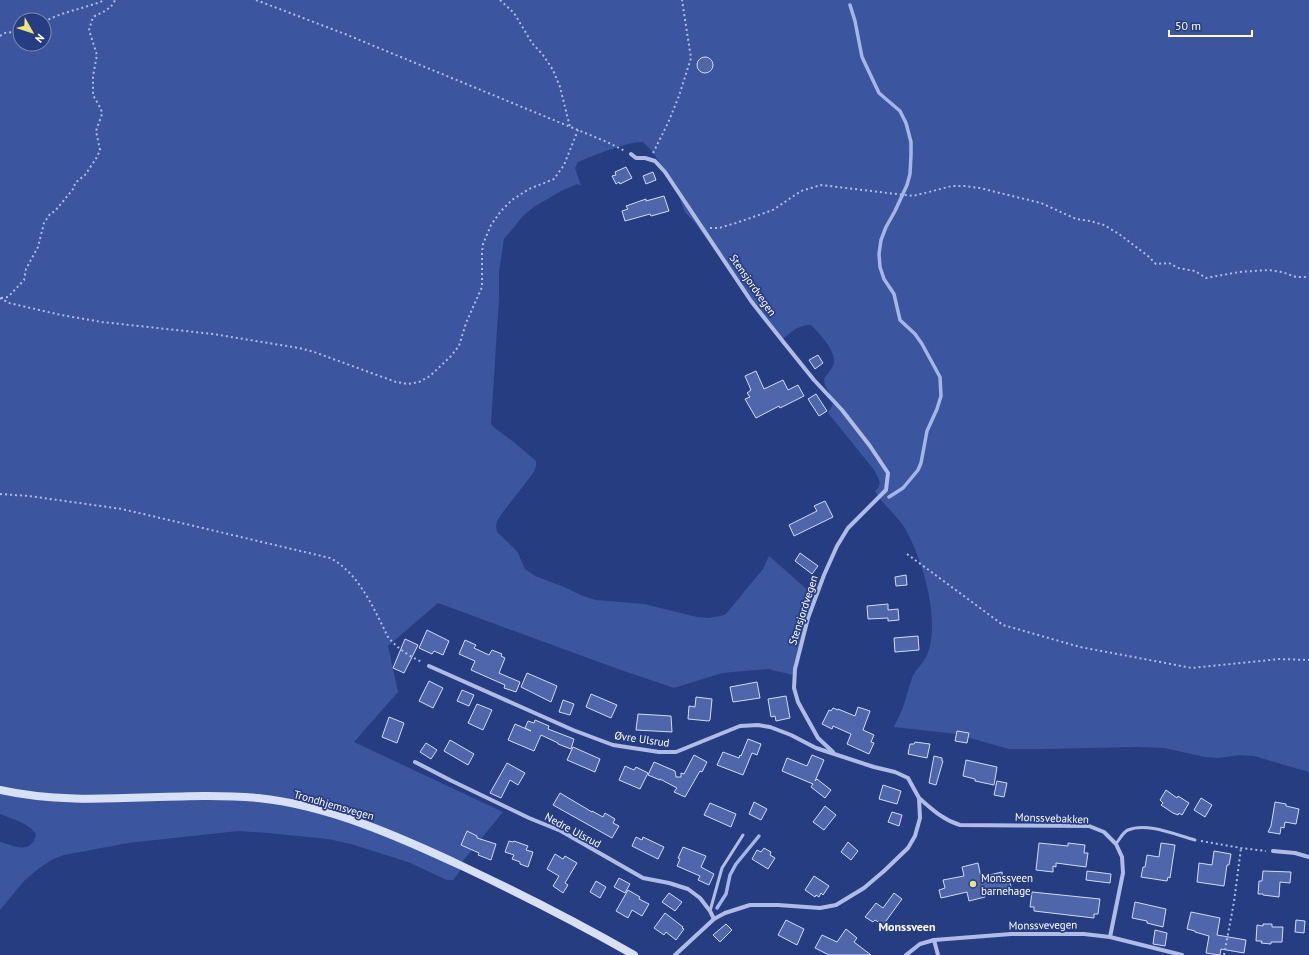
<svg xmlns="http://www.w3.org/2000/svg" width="1309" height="955" font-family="'PT Sans',sans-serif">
<rect width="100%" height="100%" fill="#273d82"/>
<!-- green -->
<path fill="#3b559f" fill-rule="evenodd" d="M0 0H1309V772L1254 756 1240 755 1218 758 1205 757 1164 748 1135 747 1044 749H1009L956 734 894 727C896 722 899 716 902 710 906 700 908 689 912 678 915 670 923 664 927 655 941 622 923 562 907 532 899 516 883 506 875 491L878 488 880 483 875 471 828 413 834 402 825 385 824 379C827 374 833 368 834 363 836 351 819 333 811 325 799 324 790 333 781 340L763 320 696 224 685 212 674 184 652 151 643 142C629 141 592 156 578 162L575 168 581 186 577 184 561 191 534 207 524 215 504 239 499 272V298L491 424 496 429 515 443 536 461V466L534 472 503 512 497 521 496 526 497 532 517 551 525 569 535 576 564 587 583 596 596 600 644 604 697 617 709 618 725 615 763 569 769 556 802 585 807 590 813 600 807 628 793 675 768 669 722 673 674 688 618 669 438 603 388 646 398 692 354 742 503 812 462 862 460 871 453 880H447L408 862 351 844 328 839 268 833 238 831 128 843 64 855 53 859 38 869 24 881 0 910V842C14 846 32 855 36 834 29 823 12 819 0 814ZM20 20H44V44H20Z"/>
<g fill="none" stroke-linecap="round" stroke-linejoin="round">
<!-- stream -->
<g stroke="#a3b6e7" stroke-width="3.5">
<polyline points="850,5 855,21 862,57 879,93 900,111 906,123 911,142 911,155 910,174 907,185 895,211 886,227 881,240 879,254 880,267 884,279 894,294 900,320 915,334 922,344 940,377 941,396 937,409 927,431 921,463 918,470 903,488 889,497"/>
<polyline points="717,908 726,894 730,875 736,864 759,836"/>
</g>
</g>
<!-- building -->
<g fill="#4f66aa" stroke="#d2dbf5">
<circle cx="705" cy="65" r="8"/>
<polygon points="626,167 632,178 620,184 619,182 616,184 612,176 616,175 615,172"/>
<polygon points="653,172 656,180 646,184 643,176"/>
<polygon points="664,196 669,211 651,216 650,214 625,221 622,211 628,209 626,206 646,199 646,201"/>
<polygon points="818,355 823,363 815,369 809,360"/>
<polygon points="756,371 764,389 783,380 788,390 798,385 804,396 780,408 779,406 756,418 745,399 750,397 747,393 751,390 745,376"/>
<polygon points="816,394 827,411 819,416 808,399"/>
<polygon points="825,501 833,517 794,536 789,525 817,511 814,506"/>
<polygon points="800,553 818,566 812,574 795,561"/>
<polygon points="906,575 907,585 896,586 895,577"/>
<polygon points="888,604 888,610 898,609 899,620 888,621 888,618 868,619 867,606"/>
<polygon points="427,630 449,641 443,655 434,651 432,654 419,648"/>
<polygon points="918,636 919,650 895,652 894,638"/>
<polygon points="405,639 418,645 404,673 393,668"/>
<polygon points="465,640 476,645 474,648 489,655 492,650 502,654 501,656 505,658 499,673 520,682 516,692 504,688 505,685 471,670 475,661 459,654"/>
<polygon points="527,673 557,686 551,702 521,687"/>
<polygon points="429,681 443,688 433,708 419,701"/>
<polygon points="757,682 760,698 733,702 730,687"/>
<polygon points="462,690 474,695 469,706 457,701"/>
<polygon points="591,694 617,705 611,718 586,707"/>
<polygon points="786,696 790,718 776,721 775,716 771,717 768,699"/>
<polygon points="696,697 712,699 710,720 709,721 688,719 689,706 695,707"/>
<polygon points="563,700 574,704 570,715 559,712"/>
<polygon points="477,704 492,710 483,730 468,723"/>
<polygon points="858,707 870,711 863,730 874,735 871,742 874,743 869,754 847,744 851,734 833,726 832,729 822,724 829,710 831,711 833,708 838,710 838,709 855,716"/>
<polygon points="638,714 671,716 672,732 636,730"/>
<polygon points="389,717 404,723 397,743 382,737"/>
<polygon points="535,720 549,726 548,729 574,739 571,749 558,744 558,743 541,735 534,751 508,740 515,724 531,731 525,728 528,721 534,723"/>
<polygon points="957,731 969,733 967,743 955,741"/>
<polygon points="748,739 761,744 757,755 752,753 743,775 717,765 723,752 739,758 740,755 741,756"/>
<polygon points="450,740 474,754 468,765 444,751"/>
<polygon points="915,742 930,744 927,758 908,754 910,744 914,744"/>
<polygon points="426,743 437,750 431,759 420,752"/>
<polygon points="573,747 600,759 595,772 567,760"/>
<polygon points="694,755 707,762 702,772 700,771 685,797 674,792 677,788 660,779 660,780 648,775 654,762 675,771 676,777 681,777 681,773 684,774"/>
<polygon points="812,755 824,760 815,781 817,779 831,790 825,798 811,787 813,784 782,771 787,758 807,766"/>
<polygon points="934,756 942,758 942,761 943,761 936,785 929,783"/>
<polygon points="966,760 997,767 994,785 975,781 975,779 963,776"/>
<polygon points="507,763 525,773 518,785 510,780 501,798 490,793"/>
<polygon points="625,766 634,770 636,767 648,773 640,789 619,780"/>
<polygon points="997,781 1007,783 1004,797 994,795"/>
<polygon points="883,785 901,791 897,804 879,799"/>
<polygon points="1166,790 1177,798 1178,796 1189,803 1182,815 1179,813 1178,815 1173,813 1161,805 1163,803 1160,800"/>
<polygon points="560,793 592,812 592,811 603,817 605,813 615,819 613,823 619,826 612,838 553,805"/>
<polygon points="1201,798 1212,805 1205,817 1194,810"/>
<polygon points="754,802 767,809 761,820 749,814"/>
<polygon points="1275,802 1286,804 1286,806 1299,809 1296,824 1285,822 1284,828 1281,827 1280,834 1268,832 1271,826"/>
<polygon points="710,803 736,814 731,827 704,815"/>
<polygon points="825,806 836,815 824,830 813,822"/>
<polygon points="892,812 902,815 899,826 888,822"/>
<polygon points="467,831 477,836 477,838 496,844 491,860 478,855 479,853 461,845"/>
<polygon points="636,837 642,840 643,837 664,847 658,859 632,846"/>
<polygon points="509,841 513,842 514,841 528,846 526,850 533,852 528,867 520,864 520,862 512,859 514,855 505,852"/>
<polygon points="848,842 858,851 851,860 841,852"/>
<polygon points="1039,843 1068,846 1068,843 1085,845 1084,853 1088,853 1086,867 1056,863 1056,867 1053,866 1053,872 1036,870"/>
<polygon points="1161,843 1175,845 1170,878 1168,877 1167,881 1141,877 1143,867 1145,867 1147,855 1159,857"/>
<polygon points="683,847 706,856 701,867 714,874 709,885 698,880 700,876 677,866 680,859 678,858"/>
<polygon points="764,848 771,852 770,855 775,858 768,869 752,859 757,850 761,852"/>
<polygon points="1214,851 1231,854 1229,865 1227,865 1224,886 1197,882 1199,863 1212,865"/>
<polygon points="555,854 563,859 565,856 577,863 565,883 568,885 563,893 553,886 559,876 547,869"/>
<polygon points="978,863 981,877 1002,872 1003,880 1009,879 1011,887 984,893 985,897 969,901 967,892 941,898 939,890 945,888 943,880 964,876 962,867"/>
<polygon points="1087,871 1111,874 1110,883 1086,880"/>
<polygon points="1263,871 1291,872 1290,883 1280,882 1279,897 1263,895 1263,894 1258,894 1259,881 1262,881"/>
<polygon points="814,876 829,886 823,895 821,893 819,897 816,895 815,897 805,890"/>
<polygon points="619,878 630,884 625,893 614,887"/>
<polygon points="596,881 606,887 600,898 590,892"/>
<polygon points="628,890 640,897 639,899 649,904 642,916 632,910 628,918 616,911"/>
<polygon points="1032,892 1100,899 1098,914 1094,914 1094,918 1034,911 1034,907 1030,907"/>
<polygon points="669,893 682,902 675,911 662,902"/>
<polygon points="894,893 902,899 883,925 875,920 873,922 865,917 876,903 883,908"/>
<polygon points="1135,902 1166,909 1163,927 1147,923 1147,921 1132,918"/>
<polygon points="1191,912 1220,918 1217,935 1246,940 1244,953 1221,949 1220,955 1206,953 1209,936 1195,932 1195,931 1187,929"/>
<polygon points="665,913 683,927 682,928 684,929 676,940 666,932 664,935 654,928"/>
<polygon points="786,920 804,929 797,945 778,935"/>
<polygon points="1296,920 1305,921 1304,933 1295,932"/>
<polygon points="726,924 732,930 720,942 713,935"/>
<polygon points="1263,924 1272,924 1272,927 1283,927 1282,942 1271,942 1271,944 1261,943 1262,941 1256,941 1257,925 1263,926"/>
<polygon points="846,929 857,938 854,942 871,955 829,955 815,948 822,935 837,942"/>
<polygon points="1155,930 1167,933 1165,946 1153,944"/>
</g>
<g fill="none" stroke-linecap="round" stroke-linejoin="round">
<!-- path -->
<g stroke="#afbde6" stroke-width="2" stroke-dasharray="2 3" stroke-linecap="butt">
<polyline points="256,0 345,34 607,142 625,151"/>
<polyline points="500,0 514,13 532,43 543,55 553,70 560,87 570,127"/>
<path d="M44 22C63 11 84 9 105 0"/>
<polyline points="0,36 5,33 20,31"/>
<polyline points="653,153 668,123 679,96 691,58 682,0"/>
<polyline points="710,228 719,228 736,223 773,210 801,191 821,185 913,196 952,186 964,186 980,188 1008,195 1041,203 1076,219 1090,221 1104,225 1119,234 1148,256 1156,264 1169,263 1178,268 1195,271 1206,278 1239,272 1269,270 1282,272 1296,277 1309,277"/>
<polyline points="0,298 9,303 61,315 102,322 213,334 299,348 314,352 396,382 408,384 419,382 430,376 451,356 459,346 466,323 482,287 482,253 483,244 491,225 501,211 512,200 529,189 554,179 564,165 578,130"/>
<path d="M1 298 8 297 24 280 26 269 38 247 44 223 50 214 55 211 74 188 75 183 85 175 97 157 100 150 96 131 102 114 101 109 93 95V76L97 55 89 30 93 17C102 12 111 10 115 0"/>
<path d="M0 494 29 496 122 509 330 558C359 573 374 609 388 637 398 649 409 656 422 662"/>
<polyline points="907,554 1003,625 1080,647 1192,668 1279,659 1309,660"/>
<polyline points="1201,841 1241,848 1266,851"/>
<polyline points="1224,955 1234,902 1241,848"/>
</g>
<!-- service -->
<g stroke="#afbde6" stroke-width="3">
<path d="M1116 844C1119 840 1123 832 1128 830 1147 822 1176 835 1195 840"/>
<polyline points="710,911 722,868 743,835"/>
</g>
<!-- minor -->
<g stroke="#afbde6" stroke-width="4">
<polyline points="631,154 636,158 645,158 655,161 665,172 751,301 785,344 814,380 842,410 870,446 888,473 886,490 848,528 837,546 824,575 808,618 795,669 794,688 798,702 818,738 833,752"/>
<polyline points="429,666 573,730 613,745 659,752 676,752 740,726 758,725 770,727 791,735 816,748 874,767 895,772 908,778 919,798 920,818 915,836 908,848 884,871 864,888 836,905 820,908 778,905 750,905 725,913 714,919 675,955"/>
<polyline points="415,762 450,780 529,818 561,831 643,878 669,883 688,889 700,898 710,911 714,919"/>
<path d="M919 798C932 809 943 820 960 825L1089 826 1104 832 1116 844 1122 857 1123 873 1110 937"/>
<polyline points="1273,851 1295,853 1309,857"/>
<polyline points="934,940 938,955"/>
<polyline points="906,955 920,944 934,940 1011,934 1084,934 1110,937 1182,955"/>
</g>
<!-- secondary -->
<path stroke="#d8e0f6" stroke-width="8" d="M0 790C84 809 172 790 258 798 328 805 400 837 464 867 521 894 578 923 634 955"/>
</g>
<!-- markers -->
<circle fill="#efe374" stroke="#273d82" stroke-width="1.5" cx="973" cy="884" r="4"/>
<g text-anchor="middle" stroke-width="3.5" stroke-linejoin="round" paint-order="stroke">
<!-- street labels -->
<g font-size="11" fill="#fff" stroke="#273d82">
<text transform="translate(753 285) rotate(55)" y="4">Stensjordvegen</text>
<text transform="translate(803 610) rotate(-72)" y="4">Stensjordvegen</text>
<text transform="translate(642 739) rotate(8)" y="4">Øvre Ulsrud</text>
<text transform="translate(334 805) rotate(16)" y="4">Trondhjemsvegen</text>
<text transform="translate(1052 818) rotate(2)" y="4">Monssvebakken</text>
<text transform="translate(573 830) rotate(28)" y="4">Nedre Ulsrud</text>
<text transform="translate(1043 925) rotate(-1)" y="4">Monssvevegen</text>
</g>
<!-- poi labels -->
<g font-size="11" fill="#fff" stroke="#273d82" text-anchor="start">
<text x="981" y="882">Monssveen<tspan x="981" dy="13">barnehage</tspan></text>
</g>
<!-- neighbourhood labels -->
<g font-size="12" font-weight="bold" fill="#fff" stroke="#273d82">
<text x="907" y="931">Monssveen</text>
</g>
</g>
<!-- north arrow -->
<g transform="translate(32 32) rotate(129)"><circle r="19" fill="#273d82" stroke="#7d8bb4"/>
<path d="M0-3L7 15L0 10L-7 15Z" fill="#efe374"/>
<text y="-6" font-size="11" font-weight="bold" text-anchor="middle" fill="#ffffff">N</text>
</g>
<!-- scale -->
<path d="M1169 30v6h83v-6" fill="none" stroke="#ffffff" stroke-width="2"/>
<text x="1175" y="30" font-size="12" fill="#ffffff" stroke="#273d82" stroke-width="3" paint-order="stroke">50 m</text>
</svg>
